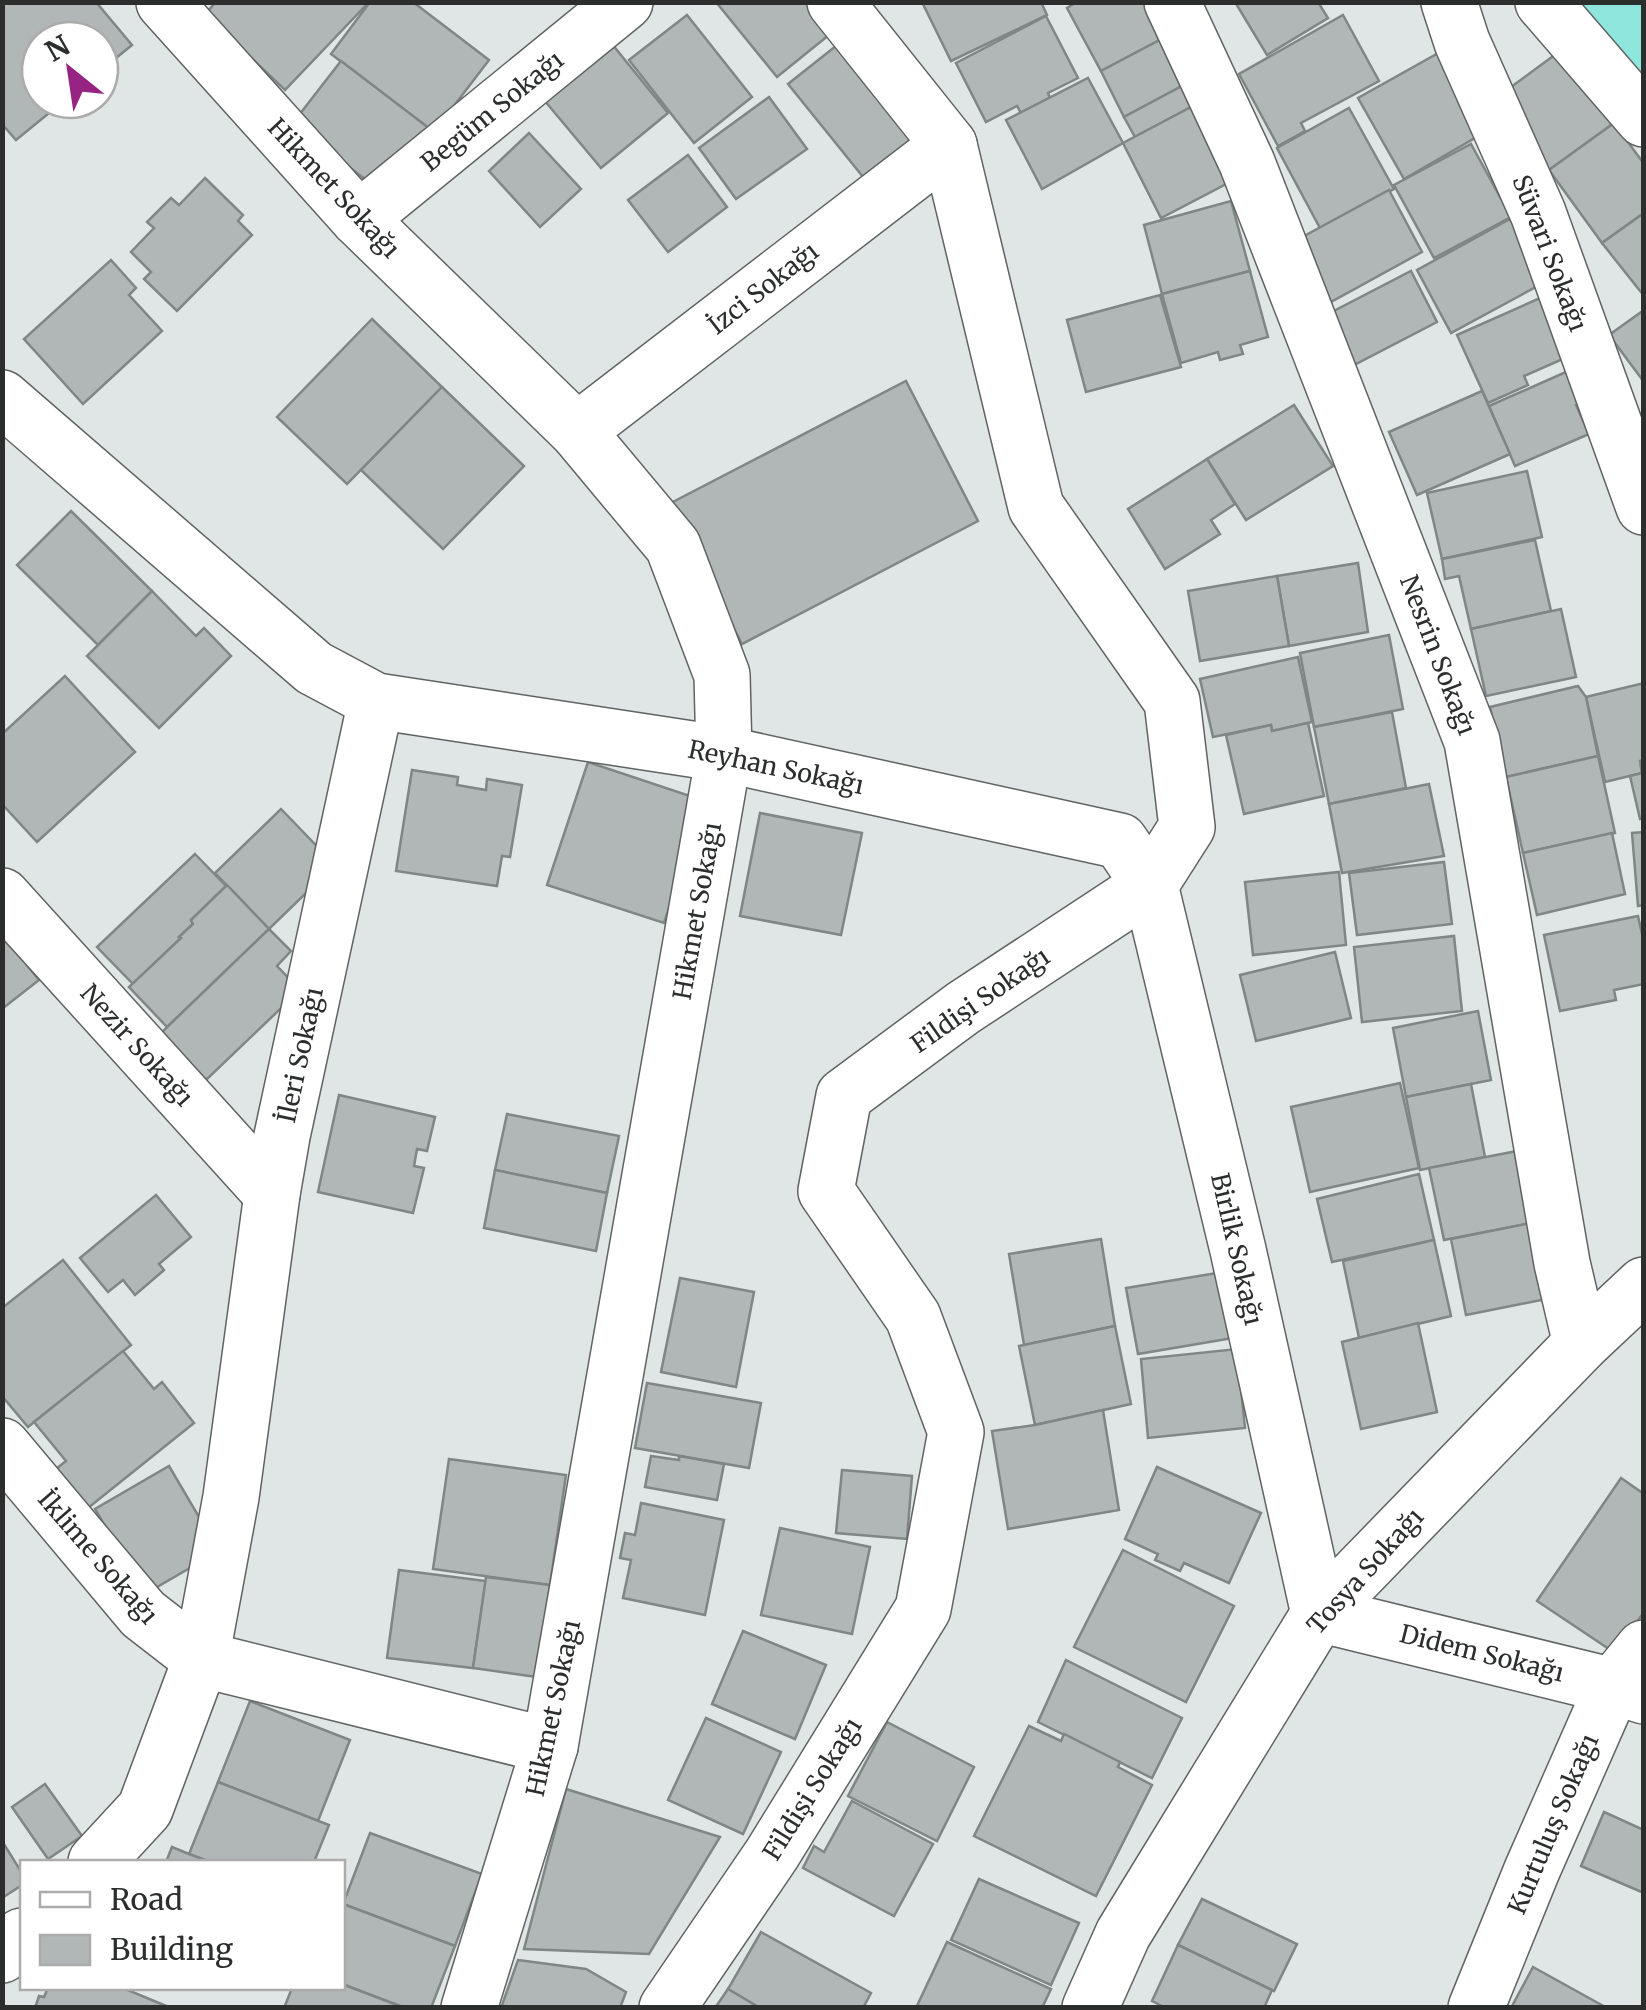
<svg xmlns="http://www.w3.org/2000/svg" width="1646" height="2010" font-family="Merriweather,serif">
<rect width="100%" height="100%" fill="#e0e6e5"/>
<!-- green -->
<polygon fill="#8fe6dc" points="1574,3 1643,3 1643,75"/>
<!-- building -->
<g fill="#b1b6b6" stroke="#808585" stroke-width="2.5">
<polygon points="2,2 96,2 132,45 100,71 100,40 40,40 40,100 65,100 16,140 2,124"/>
<polygon points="216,2 369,2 285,90 205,14"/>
<polygon points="370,2 413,2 489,60 434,132 331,54"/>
<polygon points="716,2 821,2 840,26 777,77"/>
<polygon points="922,2 1041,2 1047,15 951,61"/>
<polygon points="1077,2 1157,2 1173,33 1101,71 1067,8"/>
<polygon points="1235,2 1318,2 1328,18 1267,55"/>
<polygon points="687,15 752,97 694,143 629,60"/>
<polygon points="1343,15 1379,81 1301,123 1305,131 1278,146 1239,74"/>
<polygon points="1046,16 1078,78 1048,93 1050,98 1021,113 1017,106 986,122 956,63"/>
<polygon points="1173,33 1182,86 1124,117 1101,71"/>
<polygon points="846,38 930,140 872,188 788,84"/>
<polygon points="612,44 668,113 601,168 544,100"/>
<polygon points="1442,51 1487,131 1404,179 1358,98"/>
<polygon points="1560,51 1614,123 1549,170 1496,98"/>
<polygon points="341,61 434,132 386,195 292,124"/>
<polygon points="1088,78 1123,143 1042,189 1006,120"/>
<polygon points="1182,86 1193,106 1135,137 1124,117"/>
<polygon points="769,97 807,149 736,199 699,148"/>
<polygon points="1193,106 1232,181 1161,218 1123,143"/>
<polygon points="1349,108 1394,189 1320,228 1277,148"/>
<polygon points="1614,123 1644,164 1644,213 1602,243 1549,170"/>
<polygon points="529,133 581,189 540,227 489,171"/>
<polygon points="1471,144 1511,217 1434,258 1394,185"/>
<polygon points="688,155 727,207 668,252 628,200"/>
<polygon points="205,178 243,215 238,221 252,235 177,311 144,279 151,272 131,252 154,228 147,222 171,198 179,205"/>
<polygon points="1389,190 1422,252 1329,303 1295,241"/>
<polygon points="1231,201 1250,271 1162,294 1144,225"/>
<polygon points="1644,213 1644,296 1602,243"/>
<polygon points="1510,219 1545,282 1451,333 1417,270"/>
<polygon points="111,260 136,288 129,295 162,331 83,404 24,339"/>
<polygon points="1250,271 1268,337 1240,345 1243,354 1220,360 1218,352 1181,363 1162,294"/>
<polygon points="1411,271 1437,322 1354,365 1328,314"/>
<polygon points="1160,295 1181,367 1086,392 1067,320"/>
<polygon points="1547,295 1574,354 1524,376 1528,385 1488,403 1457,335"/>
<polygon points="1644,310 1644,382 1609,335"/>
<polygon points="372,319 442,387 347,484 277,417"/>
<polygon points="1566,372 1581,404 1576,405 1589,434 1515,466 1489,406"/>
<polygon points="906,381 978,521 742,644 669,504"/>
<polygon points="442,387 524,466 443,549 361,470"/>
<polygon points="1482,391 1510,454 1417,495 1389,432"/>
<polygon points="1294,405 1333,466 1246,520 1207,459"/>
<polygon points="1207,459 1235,504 1211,520 1220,534 1165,569 1128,509"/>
<polygon points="1527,471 1542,537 1442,559 1427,493"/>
<polygon points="71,511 152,591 98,645 17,565"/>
<polygon points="1535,540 1551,611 1471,629 1459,576 1445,579 1442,559"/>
<polygon points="1358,563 1368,632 1289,646 1277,576"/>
<polygon points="1277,576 1289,646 1200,661 1188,591"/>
<polygon points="152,591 196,636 204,628 231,656 159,728 87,656"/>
<polygon points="1561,609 1576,677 1486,696 1471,629"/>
<polygon points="1389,635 1403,709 1314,727 1300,653"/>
<polygon points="1298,657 1312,722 1272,731 1271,725 1213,737 1200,679"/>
<polygon points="65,676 135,752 37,842 2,804 2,734"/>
<polygon points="1644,683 1644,760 1640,761 1642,773 1605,782 1586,697"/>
<polygon points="1578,686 1586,697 1598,756 1506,777 1490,707"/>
<polygon points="1392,712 1406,788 1329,804 1314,727"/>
<polygon points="1308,723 1324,796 1244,814 1226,735 1271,725 1272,731"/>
<polygon points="1598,756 1615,833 1523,853 1506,777"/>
<polygon points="588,762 705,801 664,923 547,885"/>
<polygon points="1641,766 1644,766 1644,818 1640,819 1630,776 1642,773"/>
<polygon points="412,770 458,777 457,785 486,790 487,779 522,785 510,857 502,856 497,886 396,871"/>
<polygon points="1429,784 1444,856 1342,873 1329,804"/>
<polygon points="281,809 335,865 269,929 215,873"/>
<polygon points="760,813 862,833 841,935 740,916"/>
<polygon points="1644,832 1644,905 1638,906 1632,833"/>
<polygon points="1612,833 1625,894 1537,915 1523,853"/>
<polygon points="195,854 226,886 191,920 193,924 179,937 181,938 133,984 97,947"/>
<polygon points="1444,862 1452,924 1357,935 1349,873"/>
<polygon points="1339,872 1346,945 1253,955 1245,882"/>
<polygon points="227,885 269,929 167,1027 129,987 181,938 179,937 193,924 191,920"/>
<polygon points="1638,916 1644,943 1644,984 1614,990 1616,1000 1560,1011 1544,935"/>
<polygon points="269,929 291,951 277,966 300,990 206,1080 161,1033"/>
<polygon points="2,934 39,980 2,1009"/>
<polygon points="1454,936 1462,1011 1362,1022 1354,947"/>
<polygon points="1335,952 1351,1018 1256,1041 1240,975"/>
<polygon points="1478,1011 1491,1080 1406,1097 1393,1028"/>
<polygon points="1400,1083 1419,1168 1310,1192 1291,1107"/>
<polygon points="1471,1084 1485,1157 1420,1170 1406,1097"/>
<polygon points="339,1095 435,1117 427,1151 417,1149 414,1166 424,1168 413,1213 318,1192"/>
<polygon points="507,1114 619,1136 607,1193 495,1170"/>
<polygon points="1517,1151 1531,1223 1444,1240 1429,1168"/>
<polygon points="495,1170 607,1193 596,1251 484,1228"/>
<polygon points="1419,1174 1434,1240 1332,1262 1317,1199"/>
<polygon points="156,1195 191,1237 159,1264 164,1270 135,1295 123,1280 108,1292 80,1258"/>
<polygon points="1546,1220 1561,1296 1466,1315 1451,1239"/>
<polygon points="1101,1239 1115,1326 1024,1345 1009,1254"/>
<polygon points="1434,1240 1451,1316 1359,1338 1343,1261"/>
<polygon points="63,1260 131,1345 28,1427 2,1396 2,1308"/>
<polygon points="1229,1271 1239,1337 1138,1354 1126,1288"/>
<polygon points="680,1278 754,1292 736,1387 661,1372"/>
<polygon points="1418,1323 1437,1412 1361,1429 1342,1342"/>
<polygon points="1115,1326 1131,1404 1035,1425 1019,1346"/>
<polygon points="1237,1349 1245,1428 1148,1438 1141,1359"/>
<polygon points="123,1351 154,1389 162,1382 194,1423 88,1508 56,1469 66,1461 34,1422"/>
<polygon points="647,1383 761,1403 749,1468 635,1448"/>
<polygon points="1103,1410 1119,1510 1008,1529 992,1431 1035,1425"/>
<polygon points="651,1456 679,1460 679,1456 724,1464 717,1500 645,1487"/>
<polygon points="449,1459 566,1475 550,1585 433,1569"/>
<polygon points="169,1466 219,1551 145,1594 95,1509"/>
<polygon points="1157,1467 1261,1513 1229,1583 1184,1563 1180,1571 1155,1560 1158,1554 1125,1539"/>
<polygon points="842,1470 912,1476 907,1539 836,1533"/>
<polygon points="1621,1478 1644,1494 1644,1612 1615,1653 1537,1601"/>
<polygon points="641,1503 724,1520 705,1615 623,1598 631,1560 620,1558 625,1533 635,1535"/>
<polygon points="780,1528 870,1547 852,1634 761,1615"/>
<polygon points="1123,1550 1234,1606 1186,1702 1074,1647"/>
<polygon points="399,1570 486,1581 473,1668 387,1658"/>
<polygon points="486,1577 550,1585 537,1677 473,1668"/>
<polygon points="743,1631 826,1665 795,1739 712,1704"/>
<polygon points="1066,1660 1182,1718 1152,1778 1038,1722"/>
<polygon points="250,1701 350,1740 318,1821 218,1782"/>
<polygon points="706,1718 781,1752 743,1834 668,1800"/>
<polygon points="887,1722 974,1767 937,1841 848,1796"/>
<polygon points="1029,1726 1061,1741 1064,1734 1120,1762 1118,1767 1152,1785 1096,1896 974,1836"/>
<polygon points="218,1782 329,1825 314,1862 210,1862 189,1854"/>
<polygon points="45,1784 82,1836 48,1859 12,1807"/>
<polygon points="566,1789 720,1837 649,1954 524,1949"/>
<polygon points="852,1801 933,1844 894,1916 803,1868 814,1846 824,1852"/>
<polygon points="1604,1812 1644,1830 1644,1893 1581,1866"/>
<polygon points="370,1833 482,1874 455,1946 343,1904"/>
<polygon points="2,1841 22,1873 22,1885 2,1898"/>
<polygon points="172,1847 189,1854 210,1862 166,1862"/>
<polygon points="979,1879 1079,1923 1051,1985 951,1940"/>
<polygon points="1202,1899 1297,1944 1274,1991 1178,1945"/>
<polygon points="343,1904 455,1946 431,2008 405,2008 342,1984"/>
<polygon points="761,1932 871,1993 863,2008 760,2008 728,1989"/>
<polygon points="947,1942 1051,1989 1042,2008 916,2008"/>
<polygon points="1178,1945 1272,1990 1264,2008 1166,2008 1152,2001"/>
<polygon points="518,1960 586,1969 626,1992 620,2008 501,2008"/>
<polygon points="1533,1967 1607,2008 1511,2008"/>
<polygon points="342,1984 405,2008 284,2008 292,1988 342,1988"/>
<polygon points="48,1988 123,1988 171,2008 35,2008 39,1996 44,1997"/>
<polygon points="728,1989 760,2008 715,2008"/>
</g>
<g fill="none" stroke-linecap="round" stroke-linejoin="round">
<defs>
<g id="street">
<polyline points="164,2 359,219 577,431 673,546 722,675 724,754 550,1746 469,2008"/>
<polyline points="1172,2 1247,163 1472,741 1562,1263 1581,1344"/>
<polyline points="1449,2 1462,42 1538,213 1644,507"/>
<polyline points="1543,2 1644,119"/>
<polyline points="359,219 625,2"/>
<polyline points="2,398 314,668 376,701 724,754 1120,841 1150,885 1238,1250 1319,1614 1613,1686 1644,1696"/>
<polyline points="577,431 949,145"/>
<polyline points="2,896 272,1194"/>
<polyline points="2,1446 143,1614 201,1659 550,1746"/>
<polyline points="96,1862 145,1809 201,1659 231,1497 272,1194 282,1136 376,701"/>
<polyline points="2,1955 22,1936"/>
<polyline points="667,2008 772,1854 923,1609 956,1432 913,1317 826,1191 844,1096 963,1008 1150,885 1187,827 1172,701 1036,507 949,145 835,2"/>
<polyline points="1090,2008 1123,1934 1319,1614 1581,1344 1644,1285"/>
<polyline points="1476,2008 1532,1870 1613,1686 1644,1648"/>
</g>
</defs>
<!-- street casing -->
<use href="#street" stroke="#5f6463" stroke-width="58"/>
<!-- street -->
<use href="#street" stroke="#fff" stroke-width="55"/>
</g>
<g text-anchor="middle" stroke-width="9" stroke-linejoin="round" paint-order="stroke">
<!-- street labels -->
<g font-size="25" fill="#2c2e2e" stroke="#fff">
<text transform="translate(492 111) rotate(-39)" y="9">Begüm Sokağı</text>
<text transform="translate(334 188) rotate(47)" y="9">Hikmet Sokağı</text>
<text transform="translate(1550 253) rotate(69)" y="9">Süvari Sokağı</text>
<text transform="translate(763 288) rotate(-38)" y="9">İzci Sokağı</text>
<text transform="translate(1438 655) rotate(69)" y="9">Nesrin Sokağı</text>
<text transform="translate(776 767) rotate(12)" y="9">Reyhan Sokağı</text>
<text transform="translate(697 911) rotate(-80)" y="9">Hikmet Sokağı</text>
<text transform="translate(980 1000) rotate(-35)" y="9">Fildişi Sokağı</text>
<text transform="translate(137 1045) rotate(48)" y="9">Nezir Sokağı</text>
<text transform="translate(300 1055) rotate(-78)" y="9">İleri Sokağı</text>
<text transform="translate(1237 1249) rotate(77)" y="9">Birlik Sokağı</text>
<text transform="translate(98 1557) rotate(49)" y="9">İklime Sokağı</text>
<text transform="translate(1365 1571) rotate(-48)" y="9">Tosya Sokağı</text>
<text transform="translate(1482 1653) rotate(14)" y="9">Didem Sokağı</text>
<text transform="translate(553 1708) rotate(-78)" y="9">Hikmet Sokağı</text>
<text transform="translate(812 1789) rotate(-58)" y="9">Fildişi Sokağı</text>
<text transform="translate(1553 1824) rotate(-67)" y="9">Kurtuluş Sokağı</text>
</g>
</g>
<!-- border -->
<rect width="1646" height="2010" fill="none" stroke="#2c2e2e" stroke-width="10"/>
<!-- legend -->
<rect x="20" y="1860" width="325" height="130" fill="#ffffff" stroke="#ababab" stroke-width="2.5"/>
<rect x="40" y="1892" width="50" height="15" fill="#ffffff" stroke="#ababab" stroke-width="2.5"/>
<text x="110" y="1910" font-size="30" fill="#2c2e2e">Road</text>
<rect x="40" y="1935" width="50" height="30" fill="#b1b6b6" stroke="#ababab" stroke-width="2.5"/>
<text x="110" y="1960" font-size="30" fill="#2c2e2e">Building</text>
<!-- north arrow -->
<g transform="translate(70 70) rotate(330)"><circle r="48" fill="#ffffff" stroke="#ababab" stroke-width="2.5"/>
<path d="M0-8L18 38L0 25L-18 38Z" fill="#972482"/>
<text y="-15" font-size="28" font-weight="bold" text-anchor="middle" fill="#2c2e2e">N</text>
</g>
</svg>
